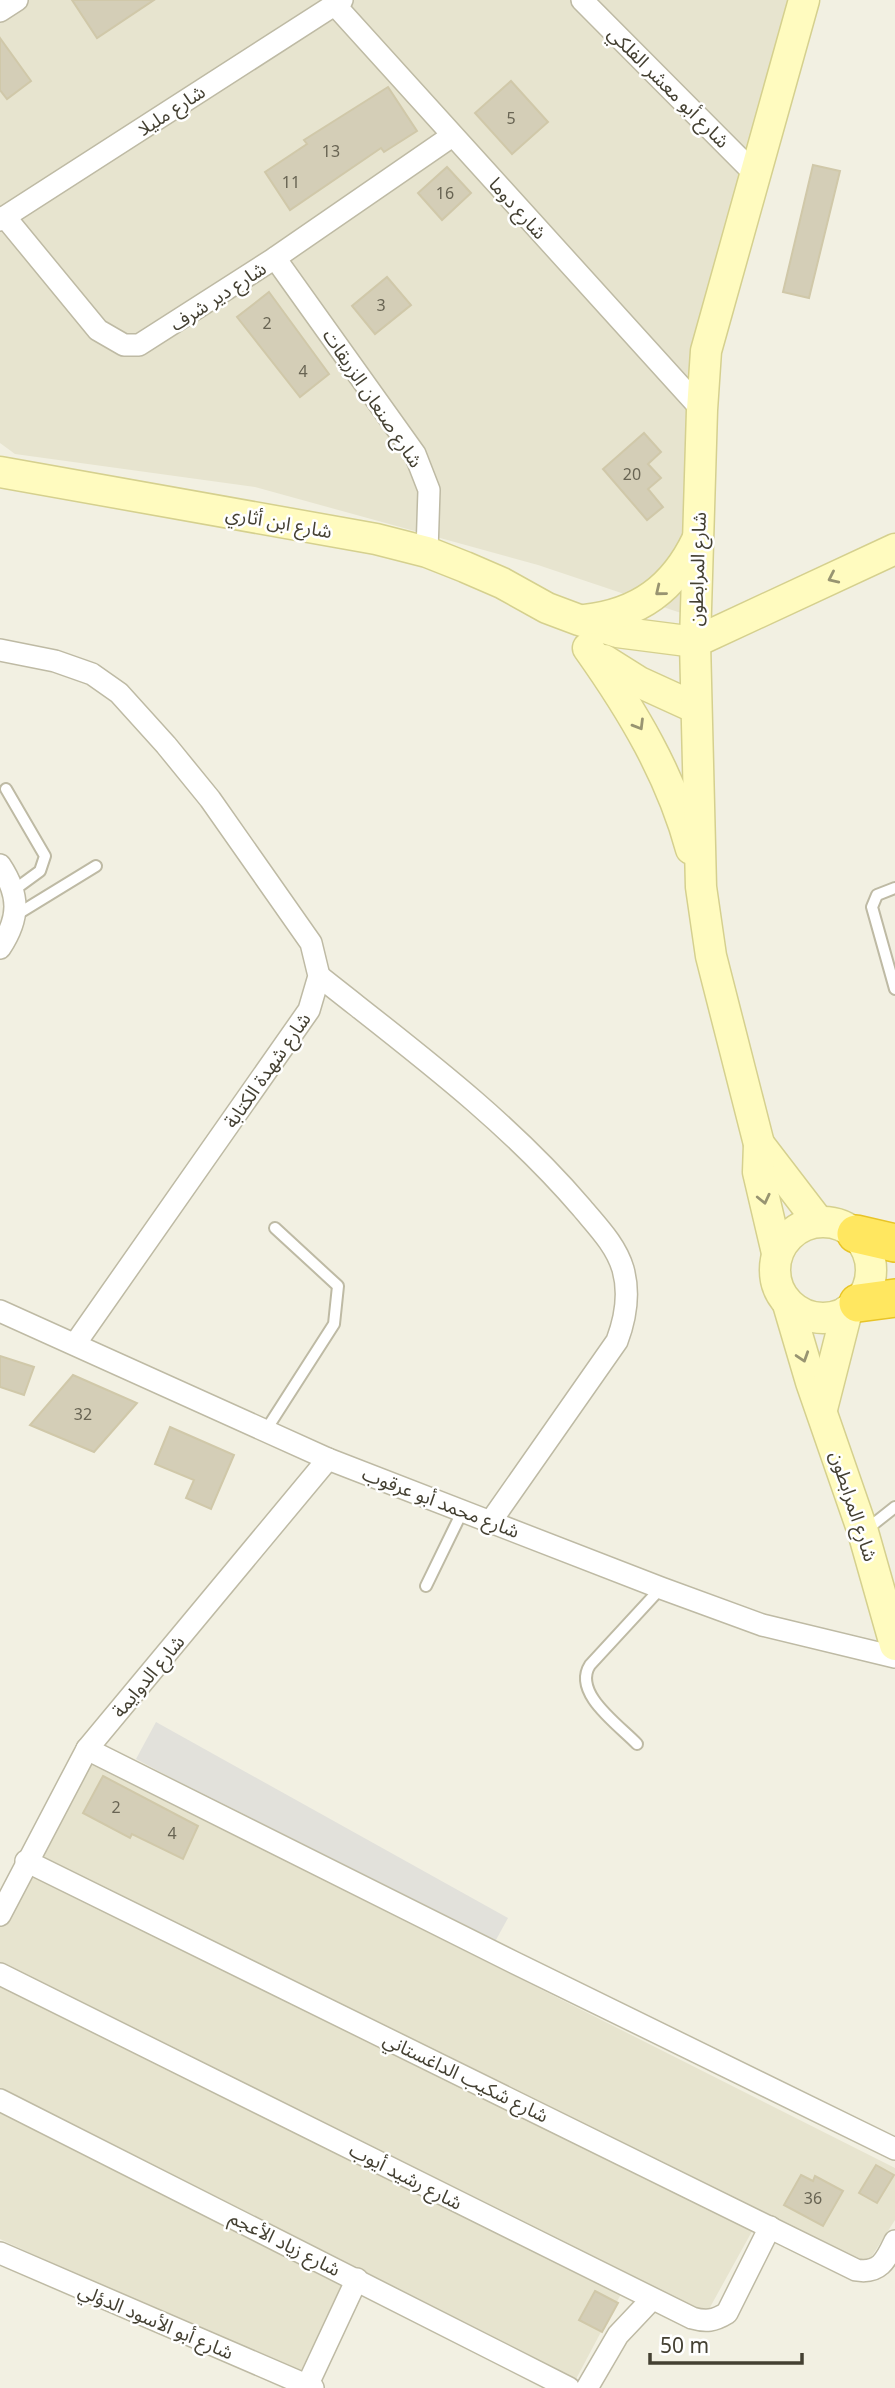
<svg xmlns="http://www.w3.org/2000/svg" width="895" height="2388" font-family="'Noto Sans','Noto Sans Arabic',sans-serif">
<rect width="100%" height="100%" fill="#f2f0e2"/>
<!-- residential -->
<g fill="#e7e4cf">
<polygon points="0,0 789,0 694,349 687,615 538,565 255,487 15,454 0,443"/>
<polygon points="84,1759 895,2168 895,2220 863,2270 761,2215 703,2320 629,2279 575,2381 357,2285 312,2384 0,2239 0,1908"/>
</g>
<!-- parking -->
<polygon fill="#e2e1db" points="156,1722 508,1918 491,1949 136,1759"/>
<!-- building -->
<g fill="#d4ceb7" stroke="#d0c8a9" stroke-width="2">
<polygon points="72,0 154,0 97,38"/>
<polygon points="0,38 31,81 7,99 0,90"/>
<polygon points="511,81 548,122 512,154 475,113"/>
<polygon points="388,87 417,131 384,152 381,148 290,210 265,172 307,144 304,140"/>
<polygon points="813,165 840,171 809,298 783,292"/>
<polygon points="447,167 471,193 442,220 418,193"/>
<polygon points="387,277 411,305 375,334 352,306"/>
<polygon points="269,292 329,374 300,397 237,317"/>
<polygon points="644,433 661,452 648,464 661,478 648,489 663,507 647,520 603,469"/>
<polygon points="0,1356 34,1367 24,1395 0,1387"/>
<polygon points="73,1375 137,1403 94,1452 30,1425"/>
<polygon points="170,1427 234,1455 211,1509 186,1498 194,1480 155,1464"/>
<polygon points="103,1776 198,1826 183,1859 132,1834 130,1838 83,1813"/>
<polygon points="876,2165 894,2175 877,2203 859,2193"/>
<polygon points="801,2175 813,2181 815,2176 843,2191 823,2226 784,2205"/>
<polygon points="595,2291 618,2303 602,2332 579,2320"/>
</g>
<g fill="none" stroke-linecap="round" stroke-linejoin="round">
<defs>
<g id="lane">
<polyline points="6,789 45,856 40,871 14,890"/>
<polyline points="16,915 96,866"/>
<polyline points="895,989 872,907 877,895 895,888"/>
<polyline points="266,1430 334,1324 338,1286 275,1228"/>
<polyline points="866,1530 895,1507"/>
<polyline points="426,1586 463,1510"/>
<path d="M637 1744C619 1725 572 1693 590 1665L661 1588"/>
</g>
<g id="street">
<polyline points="582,0 755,174"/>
<polyline points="335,5 702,410"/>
<polyline points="0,11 17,0"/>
<polyline points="5,217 98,330 124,345 139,345 275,258 452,136"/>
<polyline points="0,220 342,0"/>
<polyline points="275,258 415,454 429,490 427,552"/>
<polyline points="0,650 55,661 92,674 119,693 166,745 210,799 311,943 319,976 309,1010 75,1344"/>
<path d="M0 865C20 895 20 918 0 948"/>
<path d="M319 976C411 1049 505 1118 582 1208 597 1226 616 1245 623 1269 630 1294 626 1317 617 1341L491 1521"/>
<polyline points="0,1311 328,1459 661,1588 762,1625 895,1657"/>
<polyline points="87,1749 513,1962 895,2149"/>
<path d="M26 1861 856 2270C880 2274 886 2260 895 2241"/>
<polyline points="0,1915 87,1749 328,1459"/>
<path d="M0 1974 692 2318C706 2322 714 2321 727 2313L770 2227"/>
<polyline points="0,2100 569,2388"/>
<polyline points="0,2253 313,2388"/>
<polyline points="307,2386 357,2279"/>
<polyline points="587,2388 618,2335 652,2299"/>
</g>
<g id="secondary">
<polyline points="0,472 376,539 427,552 465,567 502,583 547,608 579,620 617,632 695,642 895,549"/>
<path d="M585 620C639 614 674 588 697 540"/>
<path d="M588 648C632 710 671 775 691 849"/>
<polyline points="604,660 639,682 696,708"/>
<polyline points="759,1144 818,1221"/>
<circle cx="823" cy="1270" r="48"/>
<polyline points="777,1253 758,1172 759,1144 711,956 701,887 695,642 702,410 706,351 804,0"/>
<polyline points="788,1304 811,1382 863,1532 895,1645"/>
<polyline points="822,1409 847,1311"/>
</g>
<g id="highway">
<polyline points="856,1234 895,1243"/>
<polyline points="858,1303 895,1298"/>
</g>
</defs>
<!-- lane casing -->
<use href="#lane" stroke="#bebaa4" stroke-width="14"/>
<!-- street casing -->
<use href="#street" stroke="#bebaa4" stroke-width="24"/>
<!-- secondary casing -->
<use href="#secondary" stroke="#d5d08e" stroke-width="33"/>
<!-- highway casing -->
<use href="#highway" stroke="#e8c427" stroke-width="40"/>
<!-- lane -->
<use href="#lane" stroke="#fff" stroke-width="10"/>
<!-- street -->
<use href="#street" stroke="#fff" stroke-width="21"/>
<!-- secondary -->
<use href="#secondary" stroke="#fffbbf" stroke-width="30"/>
<!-- highway -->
<use href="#highway" stroke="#ffe760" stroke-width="37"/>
</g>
<!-- one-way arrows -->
<defs><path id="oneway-chevron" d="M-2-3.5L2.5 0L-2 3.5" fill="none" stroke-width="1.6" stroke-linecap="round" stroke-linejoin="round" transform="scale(1.75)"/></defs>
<g stroke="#989471">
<use href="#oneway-chevron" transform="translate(833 578) rotate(155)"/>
<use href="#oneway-chevron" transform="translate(660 591) rotate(141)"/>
<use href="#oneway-chevron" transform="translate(639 725) rotate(59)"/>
<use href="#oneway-chevron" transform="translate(764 1199) rotate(77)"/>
<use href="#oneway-chevron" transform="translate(803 1357) rotate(72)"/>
</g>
<g text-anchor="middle" stroke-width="5" stroke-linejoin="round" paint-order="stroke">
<!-- number labels -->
<g font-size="16" fill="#686453">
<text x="511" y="124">5</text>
<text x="331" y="157">13</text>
<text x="291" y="188">11</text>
<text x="445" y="199">16</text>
<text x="381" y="311">3</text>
<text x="267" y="329">2</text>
<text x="303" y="377">4</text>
<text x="632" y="480">20</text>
<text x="83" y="1420">32</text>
<text x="116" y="1813">2</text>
<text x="172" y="1839">4</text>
<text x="813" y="2204">36</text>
</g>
<!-- street labels -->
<g font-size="19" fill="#444032" stroke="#fff">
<text transform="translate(669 87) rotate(45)" y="7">شارع أبو معشر الفلكي</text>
<text transform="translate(171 110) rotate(-33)" y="7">شارع مليلا</text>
<text transform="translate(518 208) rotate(48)" y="7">شارع دوما</text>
<text transform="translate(218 296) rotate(-33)" y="7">شارع دير شرف</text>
<text transform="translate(373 398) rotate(56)" y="7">شارع صنعان الزريقات</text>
<text transform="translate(279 522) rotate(10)" y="7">شارع ابن أثاري</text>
<text transform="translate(697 569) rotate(-88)" y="7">شارع المرابطون</text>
<text transform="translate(267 1070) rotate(-55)" y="7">شارع شهدة الكتابة</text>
<text transform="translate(441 1502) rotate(21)" y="7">شارع محمد أبو عرقوب</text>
<text transform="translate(854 1506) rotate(72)" y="7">شارع المرابطون</text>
<text transform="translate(148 1676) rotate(-50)" y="7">شارع الدوايمة</text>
<text transform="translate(466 2077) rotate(26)" y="7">شارع شكيب الداغستاني</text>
<text transform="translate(406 2176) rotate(27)" y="7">شارع رشيد أيوب</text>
<text transform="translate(285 2243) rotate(27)" y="7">شارع زياد الأعجم</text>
<text transform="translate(156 2321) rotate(23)" y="7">شارع أبو الأسود الدؤلي</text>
</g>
</g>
<!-- scale -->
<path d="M650 2353v10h152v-10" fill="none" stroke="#444032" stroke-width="3.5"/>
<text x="660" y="2353" font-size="21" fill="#444032" stroke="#ffffff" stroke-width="5" paint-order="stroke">50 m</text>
</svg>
